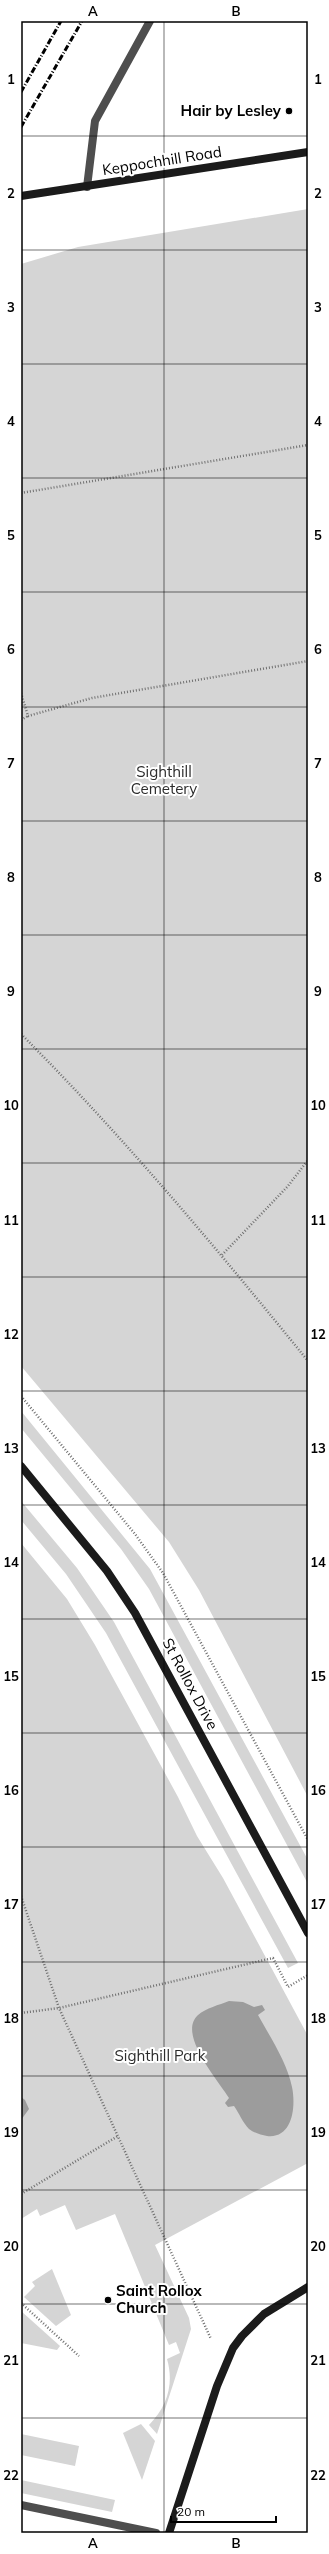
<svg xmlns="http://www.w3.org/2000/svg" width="329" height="2554" font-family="Mulish,sans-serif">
<rect width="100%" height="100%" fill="#fff"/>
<!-- green -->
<g fill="#d5d5d5">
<polygon points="308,209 308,1797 199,1590 169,1542 21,1366 21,264 78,247"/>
<polygon points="21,1411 150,1569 308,1860 308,1884 149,1589 121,1549 21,1428"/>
<polygon points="21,1501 77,1568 114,1622 298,1963 288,1968 106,1633 66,1574 21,1520"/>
<path d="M21 1543 67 1599 95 1645 178 1797 197 1836 223 1878 308 2036V2163L155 2245 189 2318 191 2329 157 2434 149 2425C168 2406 174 2383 167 2359L180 2353 176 2342 169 2345 115 2214 76 2230 65 2205 40 2216 37 2209 21 2219Z"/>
<polygon points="52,2269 71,2315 56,2326 24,2297 35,2286 32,2282"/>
<polygon points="21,2311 60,2346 57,2350 21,2343"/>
<polygon points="141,2424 155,2441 142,2480 123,2433"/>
<polygon points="21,2434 79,2446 75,2466 21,2455"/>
<polygon points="21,2480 115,2500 112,2512 21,2493"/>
</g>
<!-- water -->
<g fill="#9c9c9c">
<path d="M229 2001 243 2002 254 2007 262 2005 265 2010 258 2015C270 2037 287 2062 292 2087 296 2106 293 2139 267 2136 261 2135 254 2133 249 2129 243 2123 239 2113 234 2106L228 2107 225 2103 229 2098C218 2080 177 2034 198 2015 206 2008 219 2005 229 2001Z"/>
<polygon points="21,2097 25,2100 29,2109 21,2120"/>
</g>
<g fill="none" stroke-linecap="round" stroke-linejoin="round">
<!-- path -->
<g stroke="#707070" stroke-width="2.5" stroke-dasharray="1 2" stroke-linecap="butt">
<polyline points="21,493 308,445"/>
<polyline points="21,693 28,716 92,698 308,661"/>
<polyline points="21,720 28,716"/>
<path d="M21 1034C123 1136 217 1249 308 1361"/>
<polyline points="222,1255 288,1186 308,1160"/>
<polyline points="21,1396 135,1534 163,1573 308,1840"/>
<polyline points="21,1896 59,2008 211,2339"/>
<polyline points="21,2013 59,2008 273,1958 288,1987 308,1975"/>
<polyline points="21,2194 118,2136"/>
<polyline points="21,2303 79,2356"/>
</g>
<!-- street -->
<g stroke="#4e4e4e" stroke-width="8">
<polyline points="87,187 95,121 150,21"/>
<polyline points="21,2505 156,2533"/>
</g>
<!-- secondary -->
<g stroke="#1b1b1b" stroke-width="8">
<polyline points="21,196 308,152"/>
<polyline points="21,1466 107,1571 135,1613 308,1933"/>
<polyline points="169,2533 217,2386 233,2348 242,2336 264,2314 308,2287"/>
</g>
<!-- rail -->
<g stroke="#000" stroke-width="3" stroke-dasharray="6 2 1 2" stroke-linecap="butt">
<polyline points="21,92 61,21"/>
<polyline points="21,127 82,21"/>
</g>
</g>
<!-- grid -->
<path fill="none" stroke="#000" stroke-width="1" stroke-opacity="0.55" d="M164 21V2533M21 136H308M21 250H308M21 364H308M21 478H308M21 592H308M21 707H308M21 821H308M21 935H308M21 1049H308M21 1163H308M21 1277H308M21 1391H308M21 1505H308M21 1619H308M21 1733H308M21 1847H308M21 1962H308M21 2076H308M21 2190H308M21 2304H308M21 2418H308"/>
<!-- markers -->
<g fill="#000" stroke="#fff" stroke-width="1.5">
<circle cx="289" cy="111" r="4"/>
<circle cx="108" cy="2300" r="4"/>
</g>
<g text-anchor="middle" stroke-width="4" stroke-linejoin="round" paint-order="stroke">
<!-- poi labels -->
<g font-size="15" font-weight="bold" fill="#000" stroke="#fff" text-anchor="end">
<text x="281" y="116">Hair by Lesley</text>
<text x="116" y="2296" text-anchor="start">Saint Rollox<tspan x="116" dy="17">Church</tspan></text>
</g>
<!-- street labels -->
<g font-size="15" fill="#000" stroke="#fff">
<text transform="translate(162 161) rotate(-9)" y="5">Keppochhill Road</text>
<text transform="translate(190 1684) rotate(62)" y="5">St Rollox Drive</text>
</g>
<!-- park labels -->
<g font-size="15" fill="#2c2c2c" stroke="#fff">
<text x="164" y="777">Sighthill<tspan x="164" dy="17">Cemetery</tspan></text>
<text x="160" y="2061">Sighthill Park</text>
</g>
</g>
<!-- border -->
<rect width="329" height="2554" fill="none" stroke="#ffffff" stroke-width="44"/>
<!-- scale -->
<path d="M171 2516v6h105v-6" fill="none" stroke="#000000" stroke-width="2"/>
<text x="177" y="2516" font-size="12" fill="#000000" stroke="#ffffff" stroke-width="3" paint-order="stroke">20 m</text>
<rect x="22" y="22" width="285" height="2510" fill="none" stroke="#000" stroke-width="1.5"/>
<g font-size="13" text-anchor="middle" font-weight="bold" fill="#000">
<text x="93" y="16">A</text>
<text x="236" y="16">B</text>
<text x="11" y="84">1</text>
<text x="318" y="84">1</text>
<text x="11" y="198">2</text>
<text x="318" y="198">2</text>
<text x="11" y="312">3</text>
<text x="318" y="312">3</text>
<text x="11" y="426">4</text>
<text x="318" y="426">4</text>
<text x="11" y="540">5</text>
<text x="318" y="540">5</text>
<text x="11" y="654">6</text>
<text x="318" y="654">6</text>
<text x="11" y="768">7</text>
<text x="318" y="768">7</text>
<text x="11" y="882">8</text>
<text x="318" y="882">8</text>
<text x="11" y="996">9</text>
<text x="318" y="996">9</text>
<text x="11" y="1110">10</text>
<text x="318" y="1110">10</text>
<text x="11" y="1225">11</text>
<text x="318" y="1225">11</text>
<text x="11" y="1339">12</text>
<text x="318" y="1339">12</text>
<text x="11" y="1453">13</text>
<text x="318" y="1453">13</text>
<text x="11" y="1567">14</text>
<text x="318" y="1567">14</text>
<text x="11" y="1681">15</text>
<text x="318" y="1681">15</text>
<text x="11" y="1795">16</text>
<text x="318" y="1795">16</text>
<text x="11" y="1909">17</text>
<text x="318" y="1909">17</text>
<text x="11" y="2023">18</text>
<text x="318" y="2023">18</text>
<text x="11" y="2137">19</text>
<text x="318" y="2137">19</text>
<text x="11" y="2251">20</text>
<text x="318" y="2251">20</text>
<text x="11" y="2365">21</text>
<text x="318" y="2365">21</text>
<text x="11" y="2480">22</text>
<text x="318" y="2480">22</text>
<text x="93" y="2548">A</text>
<text x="236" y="2548">B</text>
</g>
</svg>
